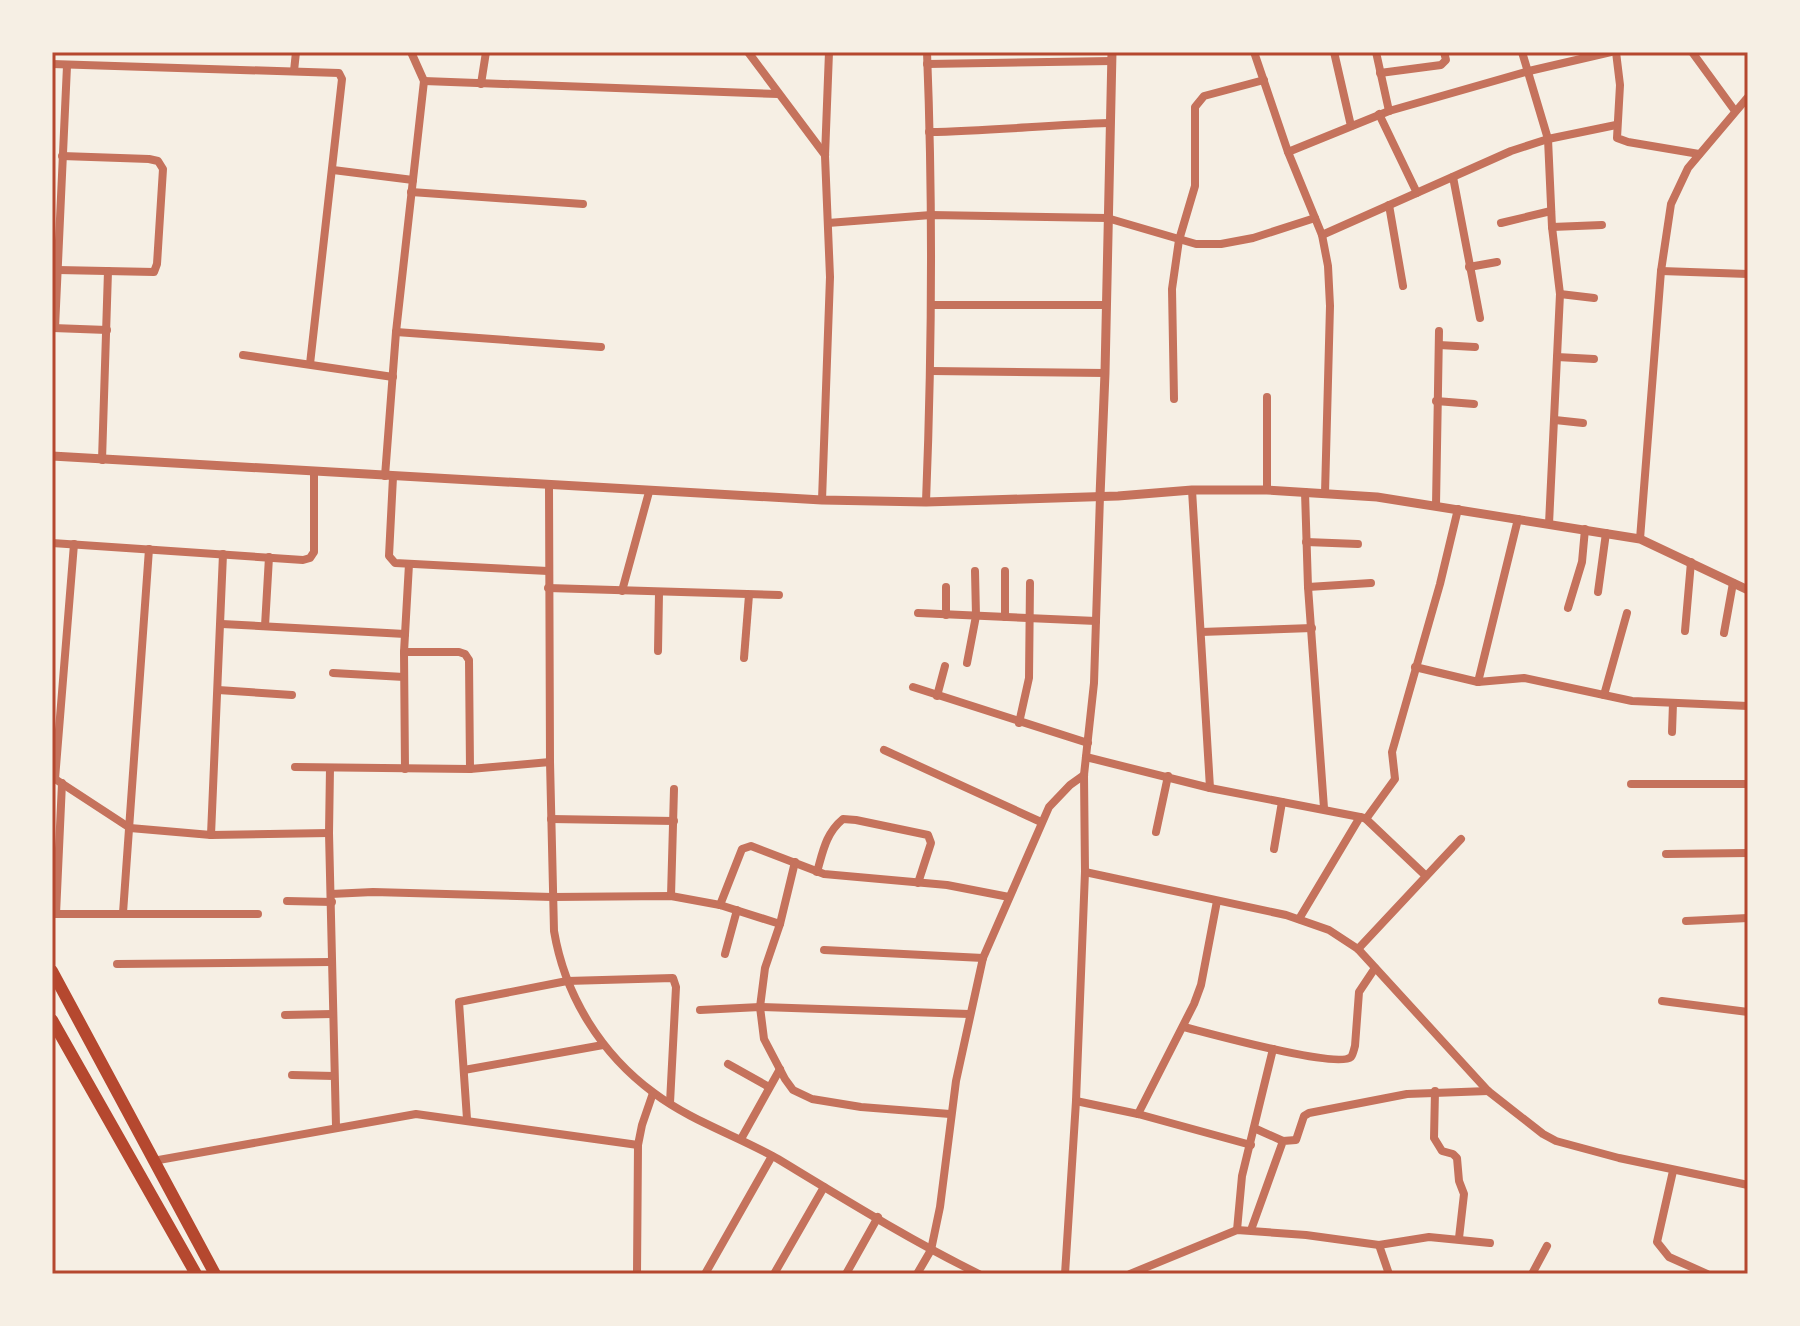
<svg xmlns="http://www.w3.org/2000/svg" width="1800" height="1326" font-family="'Varela Round',sans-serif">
<rect width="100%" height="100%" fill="#f6efe4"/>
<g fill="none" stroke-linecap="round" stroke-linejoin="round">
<!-- minor -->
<g stroke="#c5725c" stroke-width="8">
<polyline points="748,52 825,155"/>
<polyline points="1254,52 1288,152 1322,235 1328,266 1330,306 1325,493"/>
<polyline points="1334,52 1351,126"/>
<polyline points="1376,52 1389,111"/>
<polyline points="1522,52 1548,139 1552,227 1560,294 1549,524"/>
<polyline points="1616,52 1620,85 1617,138 1628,142 1699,154"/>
<polyline points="1692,52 1735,111"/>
<polyline points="52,64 339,73 342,79 310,364"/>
<polyline points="927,64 1112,61"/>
<polyline points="294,71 296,52"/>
<polyline points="1380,73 1441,65 1446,60 1444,52"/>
<polyline points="424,81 778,94"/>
<polyline points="481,84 486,52"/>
<polyline points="1379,114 1417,193"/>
<path d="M929 132C989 131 1048 125 1109 123"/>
<polyline points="1288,152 1389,111 1529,71 1611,52"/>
<polyline points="333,170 413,180"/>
<polyline points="1453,177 1480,318"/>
<polyline points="411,192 583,204"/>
<polyline points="1389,205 1403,286"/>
<polyline points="828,223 931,215 1107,218 1196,244 1221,244 1253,238 1315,218"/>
<polyline points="1501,223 1551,211"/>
<polyline points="1552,227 1602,225"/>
<polyline points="1322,235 1511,151 1548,139 1616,125"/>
<polyline points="1469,267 1497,262"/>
<polyline points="58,270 154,272 157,264 163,169 158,161 149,159 62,156"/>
<polyline points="1661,271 1748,274"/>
<polyline points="1560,294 1594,298"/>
<polyline points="931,305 1106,305"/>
<polyline points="53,328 107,330"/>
<polyline points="55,328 67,66"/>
<polyline points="396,332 601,347"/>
<polyline points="1439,345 1475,347"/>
<polyline points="243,355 393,377"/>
<polyline points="1557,357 1594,359"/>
<polyline points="931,371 1105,373"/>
<polyline points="1267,397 1267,490"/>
<polyline points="1174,399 1172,289 1179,240 1195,186 1195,107 1204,96 1264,80"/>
<polyline points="1436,401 1474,404"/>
<polyline points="1555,420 1583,423"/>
<polyline points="102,460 108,271"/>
<polyline points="385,476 396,332 424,81 411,52"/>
<polyline points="393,477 389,556 395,563 548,571"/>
<path d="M549 486 550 762 554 931C565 996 601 1054 654 1093 691 1121 738 1136 778 1159 844 1199 910 1240 979 1274"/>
<polyline points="1192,490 1210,788"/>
<polyline points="1305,492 1308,587 1324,808"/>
<polyline points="822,500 830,277 825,156 829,52"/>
<path d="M926 502C932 352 933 202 927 52"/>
<polyline points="1436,505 1439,331"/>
<polyline points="1640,539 1661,271 1671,204 1688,168 1748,97"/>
<polyline points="1306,542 1358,544"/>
<polyline points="52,543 303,560 310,558 314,552 314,472"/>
<polyline points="946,587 946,615"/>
<polyline points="1308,587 1371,583"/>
<polyline points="548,588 779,595"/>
<polyline points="622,591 649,492"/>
<polyline points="1598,592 1606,533"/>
<polyline points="1568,608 1582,562 1585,529"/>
<polyline points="918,613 1096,621"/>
<polyline points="1005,617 1005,571"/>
<polyline points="222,624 405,634"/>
<polyline points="265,626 269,557"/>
<polyline points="1685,631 1691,562"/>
<polyline points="1201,632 1312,628"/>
<polyline points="1724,633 1733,583"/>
<polyline points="658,651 659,593"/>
<polyline points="404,652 459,652 465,654 469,660 470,769"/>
<polyline points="744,658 749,595"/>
<polyline points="967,663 976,616 975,571"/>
<polyline points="1415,667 1478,682 1524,678 1632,701 1748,706"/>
<polyline points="333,673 404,677"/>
<polyline points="1478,682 1518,519"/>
<polyline points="913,687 1088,743"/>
<polyline points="218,690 292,695"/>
<polyline points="1604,695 1627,613"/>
<polyline points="937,696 945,666"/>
<polyline points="1019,723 1029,678 1030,583"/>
<polyline points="1672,732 1673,703"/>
<polyline points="884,750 1041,822"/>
<polyline points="1086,757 1210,788 1360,817"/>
<polyline points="295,767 470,769 550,762"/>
<polyline points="330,768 329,833 336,1126"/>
<polyline points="405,769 404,652 409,564"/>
<polyline points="52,777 130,828 211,835 329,833"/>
<polyline points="55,779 74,544"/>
<polyline points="1631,784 1748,784"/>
<polyline points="551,819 674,821"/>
<polyline points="1366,819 1395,779 1392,752 1440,584 1458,509"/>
<polyline points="1366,819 1426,876"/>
<polyline points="1156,832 1168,776"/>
<polyline points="211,835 223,554"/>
<polyline points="1274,849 1282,802"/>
<polyline points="1666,854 1748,853"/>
<polyline points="795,862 780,924 765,968 760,1007 764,1039 785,1079 793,1090 812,1099 861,1107 950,1114"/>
<path d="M817 872C823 851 826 833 843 819L856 820 928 835 931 843 918 883"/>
<polyline points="1085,872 1286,915 1329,930 1358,949 1488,1091 1543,1134 1556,1141 1619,1158 1748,1185"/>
<polyline points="331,894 373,892 552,897 671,896 720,905 780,924"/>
<polyline points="671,896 674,789"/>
<polyline points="287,901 332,902"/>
<polyline points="720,905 742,849 751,846 824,874 947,885 1009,897"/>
<polyline points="123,913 149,549"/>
<polyline points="52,914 258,914"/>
<polyline points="56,914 62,783"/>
<polyline points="1299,919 1360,817 1364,818"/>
<polyline points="1686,921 1748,918"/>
<polyline points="1358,949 1461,839"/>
<polyline points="824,950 983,958"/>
<polyline points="725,954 737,910"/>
<polyline points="117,964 331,962"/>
<polyline points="1662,1001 1748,1012"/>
<polyline points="700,1010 760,1007 969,1014"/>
<polyline points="285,1015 332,1014"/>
<path d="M1184 1027C1208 1033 1337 1069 1351 1057 1353 1055 1354 1049 1355 1046L1359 992 1375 968"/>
<polyline points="728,1064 769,1087"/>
<polyline points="464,1070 603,1045"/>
<polyline points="292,1075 334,1076"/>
<polyline points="1435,1091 1434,1138 1442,1151 1453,1154 1457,1158 1459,1181 1464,1194 1459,1238"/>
<polyline points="1076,1101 1138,1114 1251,1145"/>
<polyline points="1138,1114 1194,1004 1201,985 1217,901"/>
<polyline points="467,1119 459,1002 567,981 673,978 676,987 670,1103"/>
<polyline points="1254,1128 1283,1141"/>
<polyline points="741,1139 780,1069"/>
<polyline points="153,1161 416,1114 638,1145"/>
<polyline points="1673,1171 1657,1242 1669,1257 1707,1274"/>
<polyline points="1237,1230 1242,1176 1273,1049"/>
<polyline points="1251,1230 1283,1141 1296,1140 1304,1116 1309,1113 1407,1094 1488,1091"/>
<polyline points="1379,1245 1389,1274"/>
<polyline points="637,1274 638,1145 642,1125 653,1093"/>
<polyline points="705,1274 772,1156"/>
<polyline points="774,1274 824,1187"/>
<polyline points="846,1274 878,1217"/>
<polyline points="917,1274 931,1250 940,1207 956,1081 983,958 1049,807 1070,785 1084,775"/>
<polyline points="1065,1274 1076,1101 1085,872 1084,775 1094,683 1100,496"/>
<polyline points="1130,1274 1237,1230 1306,1235 1379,1245 1429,1237 1490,1243"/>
<polyline points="1532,1274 1547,1246"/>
</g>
<!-- tertiary -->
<g stroke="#c5725c" stroke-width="9">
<polyline points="52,456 822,500 926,502 1118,496 1192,490 1267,490 1377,497 1640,539 1748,590"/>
<polyline points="1100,496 1105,373 1112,52"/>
</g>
<!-- primary -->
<g stroke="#b5482f" stroke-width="12">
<polyline points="52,971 215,1274"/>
<polyline points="52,1020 196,1274"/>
</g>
</g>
<!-- border -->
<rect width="1800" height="1326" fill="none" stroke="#f6efe4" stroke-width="108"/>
<rect x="54" y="54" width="1692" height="1218" fill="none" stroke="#b5482f" stroke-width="3"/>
</svg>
